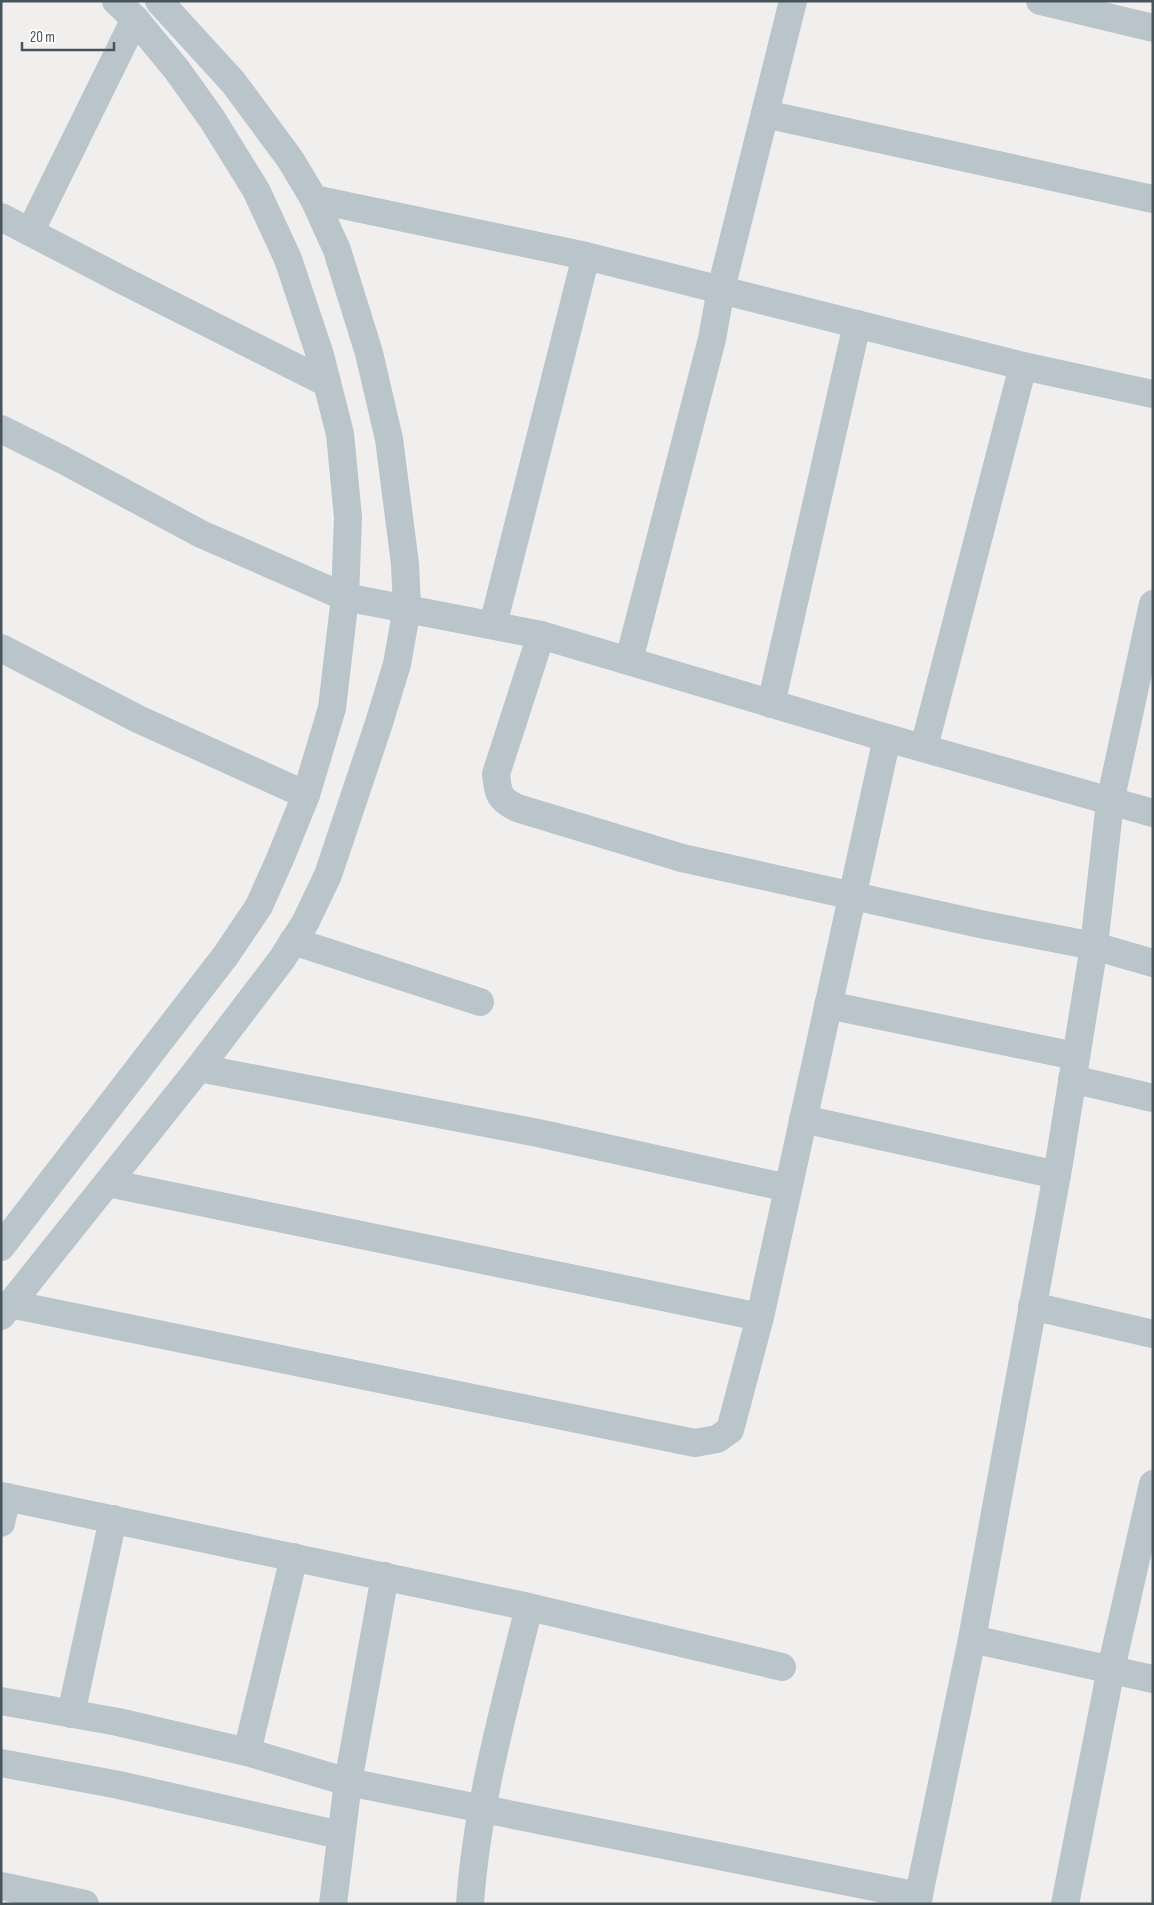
<svg xmlns="http://www.w3.org/2000/svg" width="1154" height="1905" font-family="'Sofia Sans Condensed',sans-serif">
<rect width="100%" height="100%" fill="#f1eeee"/>
<g fill="none" stroke-linecap="round" stroke-linejoin="round">
<!-- minor -->
<g stroke="#bac4cb" stroke-width="28">
<polyline points="1040,1 1153,28"/>
<polyline points="765,114 1153,199"/>
<polyline points="314,199 586,256 1023,366 1153,394"/>
<polyline points="1,217 124,281 327,383"/>
<polyline points="30,232 135,19"/>
<polyline points="1,429 63,460 201,534 345,597 541,635 887,738 1153,813"/>
<polyline points="493,625 586,256"/>
<path d="M541 635 496 774C498 794 499 799 517 808L682 858 980 924 1094 946 1153 963"/>
<polyline points="1,648 138,719 306,795"/>
<polyline points="629,660 712,339 721,289 793,1"/>
<polyline points="771,704 857,324"/>
<polyline points="924,747 1023,366"/>
<polyline points="293,941 480,1002"/>
<polyline points="828,1005 1075,1056"/>
<polyline points="199,1068 538,1133 788,1188"/>
<polyline points="1072,1079 1153,1098"/>
<polyline points="803,1119 1057,1175"/>
<polyline points="108,1183 760,1317"/>
<polyline points="10,1304 695,1443 717,1439 730,1430 760,1317 887,738"/>
<polyline points="1032,1306 1153,1334"/>
<polyline points="1,1496 529,1607 782,1667"/>
<polyline points="1,1523 7,1497"/>
<polyline points="972,1639 1153,1679"/>
<polyline points="1,1701 118,1722 247,1752 348,1782 919,1896"/>
<polyline points="71,1714 113,1519"/>
<polyline points="247,1752 294,1557"/>
<polyline points="1,1763 119,1785 340,1835"/>
<polyline points="1,1886 85,1904"/>
<polyline points="333,1904 348,1782 385,1576"/>
<path d="M470 1904C477 1803 505 1705 529 1607"/>
<polyline points="917,1904 972,1639 1059,1163 1094,946 1110,802 1153,604"/>
<polyline points="1065,1904 1111,1669 1153,1484"/>
</g>
<!-- tertiary -->
<g stroke="#bac4cb" stroke-width="28">
<polyline points="1,1247 226,955 259,906 280,859 306,795 332,708 345,597 348,517 340,434 320,355 288,259 256,190 212,119 177,70 135,19 116,1"/>
<polyline points="1,1316 199,1068 282,959 305,923 328,875 379,723 397,664 407,608 405,564 389,439 369,353 337,250 314,199 290,159 233,82 159,1"/>
</g>
</g>
<!-- border -->
<rect width="1154" height="1905" fill="none" stroke="#47545b" stroke-width="5"/>
<!-- scale -->
<path d="M22 42v8h92v-8" fill="none" stroke="#47545b" stroke-width="2.5"/>
<text x="30" y="42" font-size="15" fill="#47545b" stroke="#ffffff" stroke-width="4" paint-order="stroke">20 m</text>
</svg>
